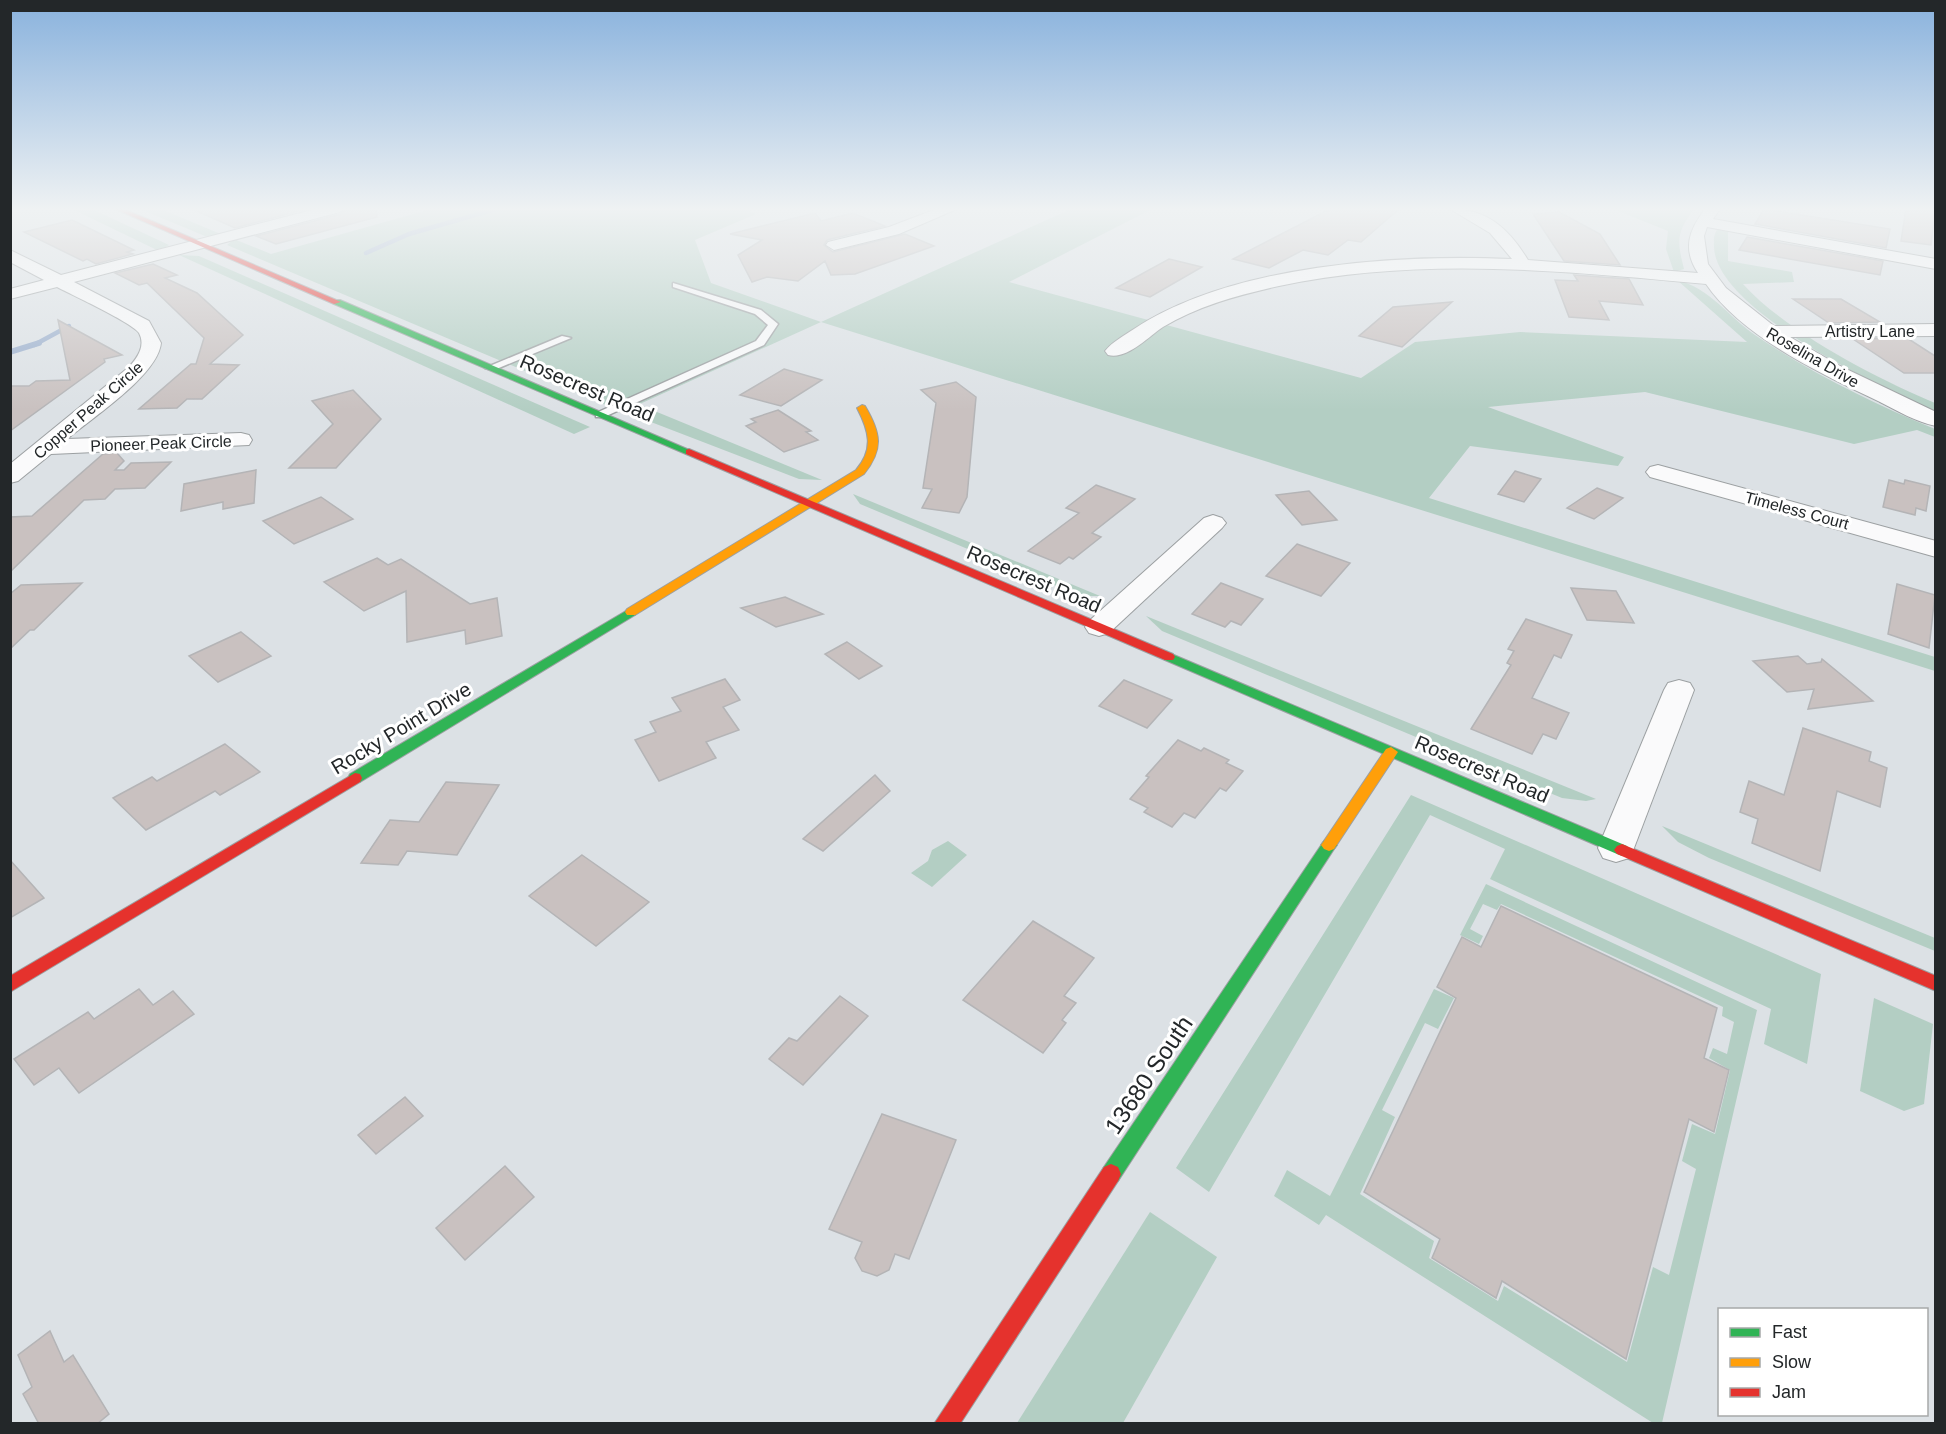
<svg xmlns="http://www.w3.org/2000/svg" width="1946" height="1434" font-family="Arial,sans-serif">
<rect width="100%" height="100%" fill="#dce1e5"/>
<!-- green -->
<g fill="#b3cec3">
<polygon points="72,209 92,209 169,245 159,251"/>
<polygon points="140,209 161,209 223,235 205,236"/>
<path d="M431 209H745L756 214 695 240 711 283 821 322 1071 209H1152L1009 282 1361 378 1415 342 1520 332 1747 342 1677 280C1710 288 1729 317 1755 335 1811 373 1874 404 1935 429V437L1917 430 1854 444 1645 392 1488 407 1624 457 1618 466 1470 446 1429 498 1935 657V671L821 322 622 412 227 245 234 239 271 254Z"/>
<path d="M1613 209H1694C1676 233 1677 241 1684 269L1674 272 1666 249 1668 231Z"/>
<path d="M1717 230H1728V261L1792 272 1794 282 1743 284C1785 331 1877 379 1935 403V411C1883 389 1716 310 1714 247 1714 240 1713 236 1717 230Z"/>
<polygon points="179,255 199,256 590,427 574,434"/>
<polygon points="640,405 822,480 799,479 625,412"/>
<polygon points="853,494 1100,596 1087,596 1066,590 860,504"/>
<polygon points="1146,616 1596,799 1586,801 1562,798 1162,631"/>
<polygon points="1411,795 1821,974 1807,1064 1764,1044 1771,1009 1490,879 1505,849 1430,815 1209,1192 1176,1168"/>
<polygon points="1662,826 1935,938 1935,951 1709,858 1678,842"/>
<polygon points="948,841 967,855 932,887 911,873 928,861 932,850"/>
<polygon points="1486,884 1757,1010 1662,1423 1653,1423 1326,1215 1319,1225 1274,1196 1287,1170 1330,1196 1434,989 1454,998 1438,1029 1425,1023 1382,1110 1395,1117 1360,1194 1434,1241 1429,1258 1498,1301 1504,1286 1627,1362 1653,1267 1669,1275 1696,1169 1682,1161 1692,1124 1715,1134 1730,1070 1709,1058 1713,1048 1727,1054 1734,1022 1722,1016 1723,1007 1501,904 1497,910 1483,904 1470,929 1483,936 1479,944 1460,935"/>
<polygon points="1874,998 1933,1024 1924,1104 1904,1111 1860,1091"/>
<polygon points="1150,1212 1217,1257 1123,1423 1017,1423"/>
</g>
<g fill="none" stroke-linecap="round" stroke-linejoin="round">
<!-- stream-far1 -->
<g stroke="#9aaecc" stroke-width="4.5">
<polyline points="366,253 409,234 496,209"/>
<polyline points="34,345 69,326"/>
</g>
<!-- stream -->
<polyline stroke="#9aaecc" stroke-width="6" points="10,352 39,343"/>
</g>
<!-- building -->
<g fill="#c9c1c0" stroke="#b4b4b6" stroke-width="1.5">
<polygon points="192,209 306,209 235,228"/>
<polygon points="344,209 376,209 377,217 276,244 256,236 341,214"/>
<polygon points="1330,209 1399,209 1361,242 1348,240 1328,255 1303,250 1269,268 1233,259"/>
<polygon points="1764,209 1890,229 1886,248 1755,224"/>
<polygon points="1906,209 1935,209 1931,245 1901,241"/>
<polygon points="1559,212 1600,234 1620,265 1564,261 1533,214"/>
<polygon points="815,213 821,221 853,213 885,226 827,240 824,245 833,252 905,234 934,246 855,274 831,275 825,261 798,281 767,277 752,282 738,255 762,240 730,234"/>
<polygon points="72,220 134,250 127,252 133,254 96,264 87,259 83,261 24,232"/>
<polygon points="1747,237 1883,261 1880,275 1739,250"/>
<polygon points="1169,259 1202,267 1150,297 1116,288"/>
<polygon points="153,264 177,275 165,278 197,293 243,335 210,364 239,365 202,399 187,399 177,408 139,409 191,364 196,364 204,338 147,283 139,285 115,273"/>
<polygon points="1574,275 1629,279 1643,305 1599,301 1609,320 1569,317 1555,280 1578,281"/>
<polygon points="1793,299 1841,299 1880,322 1829,323"/>
<polygon points="1452,302 1402,347 1359,336 1393,307"/>
<polygon points="58,320 122,355 104,359 105,362 10,431 10,386 29,386 36,381 70,380"/>
<polygon points="1907,338 1935,356 1935,373 1904,373 1853,339"/>
<polygon points="784,369 822,380 781,406 740,395"/>
<polygon points="956,382 976,397 967,497 959,513 922,508 932,489 923,488 936,403 921,390"/>
<polygon points="353,390 381,419 336,468 289,468 333,424 312,401"/>
<polygon points="778,410 811,431 806,432 818,440 784,452 746,426 756,422 751,419"/>
<polygon points="117,453 124,461 115,470 124,470 131,463 171,462 145,488 115,489 105,499 84,500 10,572 10,517 32,516 103,454"/>
<polygon points="256,470 254,503 223,509 223,502 181,511 184,484"/>
<polygon points="1515,471 1541,479 1524,502 1498,494"/>
<polygon points="1889,480 1904,484 1905,480 1930,486 1926,511 1916,508 1915,515 1883,507"/>
<polygon points="1096,485 1135,499 1092,533 1101,537 1073,559 1069,557 1060,564 1028,551 1079,513 1066,508"/>
<polygon points="1597,488 1623,498 1594,519 1567,508"/>
<polygon points="1309,491 1337,520 1302,525 1276,495"/>
<polygon points="321,497 353,519 294,544 263,521"/>
<polygon points="1297,544 1350,563 1321,596 1266,576"/>
<polygon points="377,558 388,565 401,559 470,604 497,598 502,636 466,644 465,630 407,642 406,591 364,611 324,582"/>
<polygon points="82,583 34,630 30,630 10,649 10,594 21,585"/>
<polygon points="1221,583 1263,599 1241,625 1231,621 1225,627 1192,614"/>
<polygon points="1897,584 1935,595 1929,648 1888,634"/>
<polygon points="1571,588 1616,591 1634,623 1587,620"/>
<polygon points="785,597 823,614 776,627 741,608"/>
<polygon points="1526,619 1572,635 1561,658 1554,655 1532,698 1569,713 1556,739 1543,734 1532,754 1471,729 1511,665 1507,663 1514,651 1508,649"/>
<polygon points="241,632 271,656 218,682 189,656"/>
<polygon points="847,642 882,666 859,679 825,654"/>
<polygon points="1798,656 1807,664 1821,662 1822,659 1873,701 1808,709 1814,689 1787,692 1753,661"/>
<polygon points="725,679 740,700 723,707 739,730 706,742 716,758 659,781 635,740 656,732 650,722 681,711 672,698"/>
<polygon points="1124,680 1172,700 1147,728 1099,706"/>
<polygon points="1803,728 1871,752 1869,761 1887,768 1880,807 1837,791 1820,871 1752,843 1758,819 1740,812 1749,781 1784,795"/>
<polygon points="1178,740 1201,751 1204,748 1229,760 1226,763 1243,771 1226,791 1220,788 1195,818 1184,813 1172,827 1144,812 1148,808 1130,799 1149,777 1146,776"/>
<polygon points="225,744 260,772 220,795 215,791 146,830 113,798 152,777 157,781"/>
<polygon points="875,775 890,791 823,851 803,839"/>
<polygon points="446,782 499,785 457,855 407,851 398,865 361,863 390,820 419,822"/>
<polygon points="582,855 649,902 596,946 529,896"/>
<polygon points="10,860 44,898 10,918"/>
<polygon points="1501,906 1717,1008 1704,1058 1729,1070 1714,1132 1689,1119 1626,1359 1502,1281 1496,1298 1432,1258 1440,1239 1364,1192 1456,998 1437,987 1462,937 1481,947"/>
<polygon points="1033,921 1094,958 1064,996 1076,1003 1062,1020 1066,1023 1043,1053 963,1000"/>
<polygon points="139,989 153,1005 173,991 194,1014 79,1093 59,1068 34,1085 14,1059 88,1012 94,1019"/>
<polygon points="840,996 868,1016 803,1085 769,1059 789,1038 797,1041"/>
<polygon points="405,1097 423,1116 376,1154 358,1135"/>
<polygon points="882,1114 956,1140 909,1259 895,1254 889,1270 877,1276 862,1271 855,1258 862,1242 829,1229"/>
<polygon points="505,1166 534,1197 465,1260 436,1228"/>
<polygon points="50,1331 64,1362 73,1355 109,1414 97,1424 39,1424 23,1394 32,1387 18,1355"/>
</g>
<g fill="none" stroke-linecap="round" stroke-linejoin="round">
<defs>
<g id="lane">
<polygon points="673,283 761,310 778,324 764,345 604,417 596,417 596,413 756,341 768,325 755,314 673,287"/>
<polygon points="562,336 571,338 494,370 485,368"/>
</g>
<g id="street">
<path d="M316 209H342L340 212 74 282 149 321 161 343C158 375 92 418 67 439L241 433 249 435 252 440 249 445 51 454 18 481 10 483V464L129 367C137 358 146 346 139 333 133 323 72 295 57 287L10 299V289L44 280 10 262V250L61 275Z"/>
<polygon points="936,209 957,209 899,234 834,250 826,245 828,242 889,227"/>
<path d="M1450 209C1488 209 1509 229 1528 260L1698 273C1682 249 1689 230 1705 209H1720L1713 219 1936 259V269L1707 227 1704 236 1708 264 1726 288 1774 326 1936 324V336L1790 337 1840 366 1936 412V426C1916 422 1898 411 1880 402 1823 375 1742 337 1706 284 1563 271 1420 256 1279 286 1239 295 1198 306 1163 327 1148 337 1127 360 1108 355L1105 351C1112 342 1125 335 1134 329 1233 264 1397 254 1512 259L1490 233Z"/>
<polygon points="1658,465 1936,541 1936,557 1650,477 1646,472 1650,467"/>
<polygon points="1213,515 1222,518 1226,523 1222,528 1109,633 1099,636 1089,633 1085,627 1089,621 1204,518"/>
<polygon points="1679,680 1690,683 1694,690 1634,848 1629,858 1616,862 1603,858 1598,848 1664,690 1668,683"/>
</g>
<g id="fast">
<polygon points="334,300 340,300 694,452 686,454 334,304"/>
<polygon points="631,608 637,612 635,615 360,782 350,782 348,778 350,774"/>
<polygon points="1169,653 1627,846 1630,850 1627,854 1622,856 1617,854 1165,660 1163,657"/>
<polygon points="1329,839 1334,841 1337,845 1334,849 1118,1181 1111,1184 1104,1181 1101,1174 1104,1167 1324,841"/>
</g>
<g id="slow">
<path d="M862 405 865 406C881 433 884 449 864 474L635 615H627L625 612 627 609 856 470C874 449 869 431 857 408Z"/>
<polygon points="1391,747 1398,752 1334,849 1329,851 1324,849 1321,845 1324,841 1386,749"/>
</g>
<g id="jam">
<polygon points="115,209 124,209 341,302 334,304"/>
<polygon points="689,449 1173,654 1175,657 1173,660 1165,660 686,454 686,450"/>
<polygon points="355,773 360,774 362,778 360,782 10,992 10,976"/>
<polygon points="1622,844 1936,976 1936,991 1617,854 1614,850 1617,846"/>
<polygon points="1111,1164 1118,1167 1121,1174 1118,1181 960,1424 934,1424 1104,1167"/>
</g>
</defs>
<!-- lane casing -->
<use href="#lane" stroke="#9ca0a2" stroke-width="3"/>
<!-- street casing -->
<use href="#street" stroke="#9ca0a2" stroke-width="2"/>
<!-- fast casing -->
<use href="#fast" stroke="#9ca0a2" stroke-width="2"/>
<!-- slow casing -->
<use href="#slow" stroke="#9ca0a2" stroke-width="2"/>
<!-- jam casing -->
<use href="#jam" stroke="#9ca0a2" stroke-width="2"/>
<!-- lane -->
<use href="#lane" fill="#fafafb" fill-rule="evenodd"/>
<!-- street -->
<use href="#street" fill="#fafafb" fill-rule="evenodd"/>
<!-- fast -->
<use href="#fast" fill="#30b455" fill-rule="evenodd"/>
<!-- slow -->
<use href="#slow" fill="#ff9f0a" fill-rule="evenodd"/>
<!-- jam -->
<use href="#jam" fill="#e5322d" fill-rule="evenodd"/>
</g>
<!-- sky -->
<linearGradient id="sky" x2="0" y2="1"><stop stop-color="#89b2dd"/><stop offset="0.51" stop-color="#eff2f3"/><stop offset="1" stop-color="#eff2f3" stop-opacity="0"/></linearGradient>
<rect width="1946" height="410" fill="url(#sky)"/>
<g text-anchor="middle" stroke-width="6" stroke-linejoin="round" paint-order="stroke">
<!-- far-street labels -->
<g font-size="16" fill="#232729" stroke="#fff">
<text x="1870" y="337">Artistry Lane</text>
<text transform="translate(1813 357) rotate(30)" y="6">Roselina Drive</text>
<text transform="translate(88 410) rotate(-41)" y="6">Copper Peak Circle</text>
<text transform="translate(161 443) rotate(-2)" y="6">Pioneer Peak Circle</text>
<text transform="translate(1797 510) rotate(15)" y="6">Timeless Court</text>
</g>
<!-- street labels -->
<g font-size="20" fill="#232729" stroke="#fff">
<text transform="translate(587 388) rotate(23)" y="7">Rosecrest Road</text>
<text transform="translate(1034 579) rotate(23)" y="7">Rosecrest Road</text>
<text transform="translate(401 728) rotate(-31)" y="7">Rocky Point Drive</text>
<text transform="translate(1482 769) rotate(23)" y="7">Rosecrest Road</text>
</g>
<!-- near-street labels -->
<g font-size="24" fill="#232729" stroke="#fff">
<text transform="translate(1149 1075) rotate(-56)" y="8">13680 South</text>
</g>
</g>
<!-- border -->
<rect width="1946" height="1434" fill="none" stroke="#232729" stroke-width="24"/>
<!-- legend -->
<rect x="1718" y="1308" width="210" height="108" fill="#ffffff" stroke="#a7a9a9" stroke-width="1.5"/>
<rect x="1730" y="1328" width="30" height="9" fill="#30b455" stroke="#a7a9a9" stroke-width="1.5"/>
<text x="1772" y="1338" font-size="18" fill="#232729">Fast</text>
<rect x="1730" y="1358" width="30" height="9" fill="#ff9f0a" stroke="#a7a9a9" stroke-width="1.5"/>
<text x="1772" y="1368" font-size="18" fill="#232729">Slow</text>
<rect x="1730" y="1388" width="30" height="9" fill="#e5322d" stroke="#a7a9a9" stroke-width="1.5"/>
<text x="1772" y="1398" font-size="18" fill="#232729">Jam</text>
</svg>
